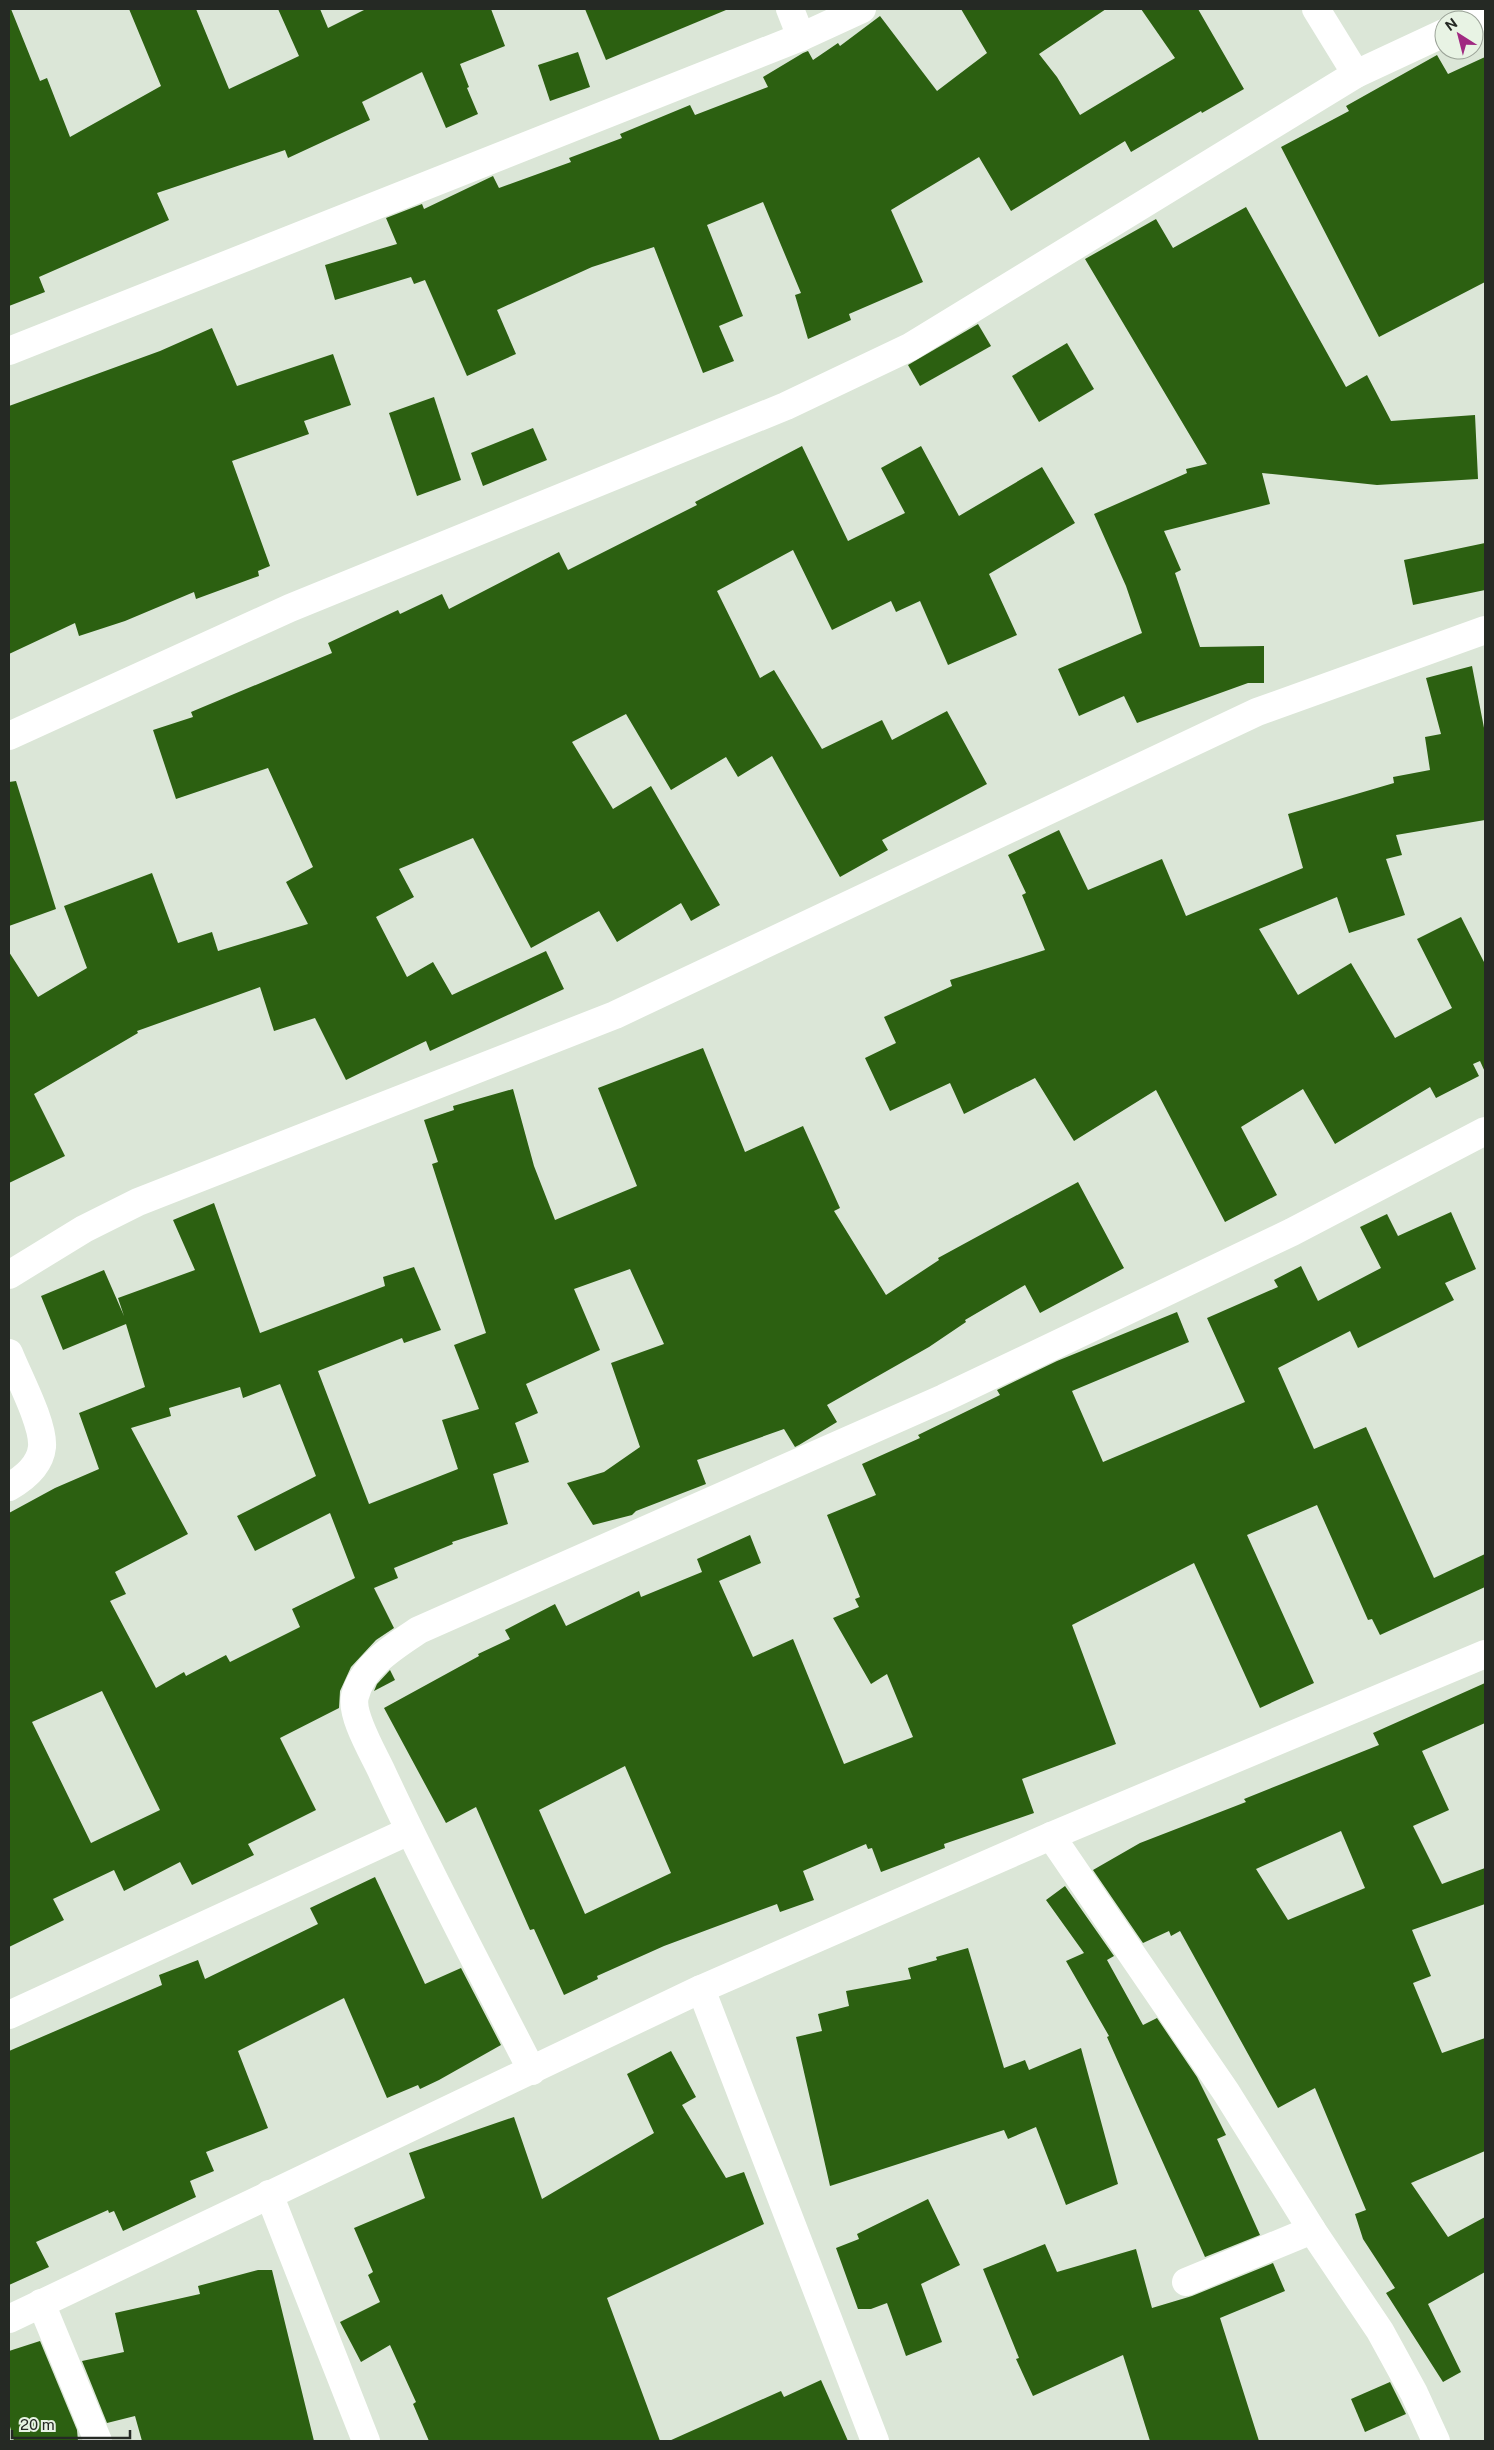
<svg xmlns="http://www.w3.org/2000/svg" width="1494" height="2450" font-family="'Public Sans',sans-serif">
<rect width="100%" height="100%" fill="#dbe6d7"/>
<!-- building -->
<g fill="#2c6011" fill-rule="evenodd">
<polygon points="9,9 11,9 40,81 47,78 70,137 161,86 129,9 196,9 229,89 299,56 278,9 320,9 328,28 366,9 491,9 505,46 460,64 469,87 467,88 478,114 446,128 422,72 362,102 370,120 288,158 285,150 157,193 169,220 39,277 45,292 9,306"/>
<polygon points="585,9 725,9 726,10 606,60"/>
<polygon points="961,9 1106,9 1039,54 1057,77 1080,115 1175,58 1141,9 1198,9 1244,89 1202,113 1201,111 1131,152 1125,141 1011,211 979,157 891,210 923,282 849,314 851,320 808,339 795,295 801,293 763,202 707,225 743,316 719,326 734,361 703,373 654,247 592,267 497,310 516,354 467,376 425,280 414,284 411,277 335,300 325,265 397,244 386,218 422,204 424,209 493,176 499,188 571,162 569,158 622,138 620,134 690,105 695,115 768,87 763,77 803,53 808,51 813,60 838,43 840,46 880,16 937,91 987,53"/>
<polygon points="578,52 590,87 550,101 538,65"/>
<polygon points="1437,55 1448,74 1485,57 1485,282 1379,337 1281,147 1349,111 1346,106"/>
<polygon points="1246,207 1346,387 1367,375 1391,421 1475,415 1478,479 1377,485 1262,473 1270,504 1164,531 1181,570 1175,573 1200,647 1264,646 1264,683 1248,683 1137,723 1124,696 1079,716 1058,669 1142,633 1126,586 1094,514 1187,473 1186,469 1207,464 1085,259 1156,219 1173,248"/>
<polygon points="978,324 991,346 920,386 908,365"/>
<polygon points="212,328 237,386 333,354 351,405 304,421 309,434 232,461 270,566 258,571 259,576 196,599 194,592 125,621 79,636 75,623 9,654 9,406 160,351"/>
<polygon points="1067,343 1094,389 1039,422 1012,376"/>
<polygon points="434,397 461,480 417,496 389,413"/>
<polygon points="533,428 547,460 483,486 471,453"/>
<polygon points="802,446 848,541 905,513 881,468 921,446 959,516 1042,467 1075,523 989,574 1017,635 948,665 920,601 896,612 891,601 832,630 793,550 717,591 760,678 774,670 822,749 882,720 892,740 947,711 987,784 882,840 888,850 840,877 772,756 738,777 726,757 671,790 626,714 572,742 613,809 651,786 720,905 691,921 681,903 617,942 599,911 531,948 473,838 399,869 414,897 376,917 407,977 433,962 452,995 546,951 564,989 430,1051 426,1041 346,1080 315,1018 274,1031 260,987 137,1031 138,1033 34,1094 65,1156 9,1183 9,952 38,997 87,968 64,906 152,873 178,943 212,932 218,951 308,924 286,882 313,867 268,768 176,799 153,730 193,717 191,712 332,653 328,643 398,610 400,614 442,594 449,609 559,552 568,570 697,505 695,502"/>
<polygon points="1485,543 1485,590 1413,605 1404,560"/>
<polygon points="1472,666 1485,733 1485,820 1396,835 1402,855 1386,859 1405,915 1349,933 1337,897 1259,929 1298,995 1351,963 1395,1038 1452,1008 1417,939 1461,917 1485,964 1485,1072 1480,1061 1473,1064 1479,1076 1436,1098 1430,1087 1335,1144 1303,1089 1241,1127 1277,1195 1225,1222 1156,1090 1074,1141 1035,1078 964,1114 950,1083 890,1111 865,1058 896,1043 884,1017 952,986 950,980 1045,950 1022,895 1026,893 1008,855 1059,830 1088,890 1162,859 1186,916 1303,868 1288,814 1394,783 1393,777 1430,770 1425,737 1441,734 1426,678"/>
<polygon points="16,781 56,909 9,926 9,782"/>
<path d="M703 1048 745 1152 803 1126 840 1208 834 1211 886 1295 939 1260 938 1258 1078 1182 1124 1268 1040 1313 1025 1285 965 1320 966 1322 929 1347 827 1405 837 1422 799 1445 795 1447 784 1429 697 1460 706 1484 636 1511 632 1515 593 1525 567 1483 604 1472 640 1447 611 1363 664 1344 630 1269 574 1289 600 1350 526 1384 538 1413 515 1423 529 1462 493 1474 508 1524 452 1542 453 1544 394 1568 398 1578 374 1588 394 1628 376 1640 351 1667 340 1691 339 1708 280 1738 316 1810 248 1844 254 1855 192 1885 180 1862 124 1891 114 1870 53 1899 64 1920 9 1947V1513L55 1488 99 1469 79 1413 145 1387 126 1324 63 1350 41 1296 104 1270 124 1316 118 1298 195 1270 173 1220 214 1203 260 1333 385 1286 383 1277 414 1267 441 1330 404 1343 402 1338 318 1371 369 1504 458 1469 442 1420 479 1409 454 1345 486 1333 432 1164 438 1162 424 1120 454 1110 453 1106 513 1089 534 1166 555 1220 637 1186 598 1088ZM280 1384 316 1476 237 1516 255 1551 330 1513 355 1578 292 1609 300 1627 230 1662 226 1655 186 1676 184 1672 156 1688 110 1601 126 1594 115 1572 188 1534 131 1428 171 1416 169 1408 240 1387 243 1398ZM102 1691 160 1810 91 1843 32 1722Z"/>
<path d="M1451 1212 1476 1269 1445 1283 1454 1300 1358 1348 1350 1331 1278 1368 1314 1449 1366 1427 1434 1578 1485 1554V1587L1380 1635 1372 1619 1368 1620 1317 1505 1247 1535 1314 1683 1260 1708 1194 1563 1072 1625 1116 1744 1022 1779 1034 1813 944 1844 945 1848 881 1872 872 1848 868 1849 866 1844 803 1871 814 1900 780 1912 777 1904 664 1946 597 1976 598 1979 564 1995 534 1929 530 1930 476 1807 446 1823 384 1708 479 1656 478 1654 510 1639 505 1630 555 1604 566 1626 639 1591 641 1597 702 1572 697 1559 750 1535 761 1563 719 1581 753 1657 793 1639 844 1764 913 1737 887 1674 871 1684 833 1618 859 1607 855 1599 860 1597 827 1515 876 1495 862 1464 920 1438 918 1435 1000 1395 997 1390 1057 1361 1177 1312 1189 1342 1072 1391 1103 1462 1245 1402 1207 1318 1278 1287 1274 1280 1301 1266 1318 1301 1381 1268 1360 1227 1387 1214 1398 1236ZM625 1766 671 1873 585 1914 539 1810Z"/>
<polygon points="390,1670 395,1680 374,1691 377,1684"/>
<path d="M1485 1683V1723L1422 1751 1449 1810 1413 1826 1442 1884 1485 1868V1904L1412 1930 1431 1976 1413 1983 1442 2053 1485 2038V2151L1411 2183 1448 2237 1485 2217V2272L1428 2304 1461 2372 1443 2382 1386 2293 1395 2288 1363 2239 1355 2214 1366 2210 1315 2088 1278 2108 1180 1931 1171 1936 1169 1931 1143 1943 1093 1870 1140 1843 1246 1802 1244 1799 1379 1745 1373 1733ZM1341 1831 1365 1888 1288 1920 1256 1869Z"/>
<polygon points="375,1877 425,1984 461,1968 501,2045 439,2080 420,2089 418,2085 387,2098 344,1998 238,2051 268,2128 206,2152 214,2171 190,2181 196,2197 123,2231 114,2211 109,2213 108,2210 36,2242 49,2267 9,2285 9,2051 162,1985 159,1975 198,1960 205,1979 318,1924 310,1908"/>
<polygon points="1065,1886 1114,1956 1107,1960 1143,2025 1157,2018 1197,2077 1226,2135 1217,2139 1260,2235 1205,2257 1107,2037 1109,2036 1066,1961 1084,1953 1046,1900"/>
<polygon points="968,1948 1004,2068 1025,2060 1029,2070 1081,2048 1118,2184 1066,2205 1036,2127 1008,2139 1004,2130 830,2186 796,2037 822,2031 818,2014 849,2006 846,1991 911,1979 908,1968 937,1960 936,1957"/>
<polygon points="671,2051 696,2097 682,2105 726,2178 744,2172 764,2224 607,2298 660,2441 429,2441 413,2404 416,2402 390,2345 361,2362 340,2322 380,2302 368,2275 373,2272 354,2228 425,2198 409,2153 514,2117 542,2199 654,2133 627,2074"/>
<polygon points="928,2199 960,2265 921,2284 942,2342 906,2356 887,2303 871,2309 858,2309 836,2248 859,2239 857,2234"/>
<polygon points="1045,2244 1057,2272 1136,2249 1152,2308 1192,2296 1273,2263 1285,2291 1220,2318 1259,2441 1150,2441 1123,2355 1033,2396 1016,2359 1019,2358 983,2269"/>
<polygon points="258,2270 272,2270 314,2441 142,2441 135,2416 107,2423 82,2361 124,2352 115,2313 200,2294 198,2286"/>
<polygon points="40,2341 77,2430 78,2441 14,2441 9,2423 9,2351"/>
<polygon points="821,2380 848,2441 669,2441 781,2391 784,2397"/>
<polygon points="1390,2382 1406,2414 1365,2432 1351,2399"/>
</g>
<g fill="none" stroke-linecap="round" stroke-linejoin="round">
<!-- street -->
<g stroke="#fff" stroke-width="28">
<polyline points="790,9 801,37"/>
<polyline points="1316,9 1356,74"/>
<polyline points="1473,20 1485,14"/>
<polyline points="9,351 801,37 862,9"/>
<polyline points="9,736 290,608 786,406 910,347 1356,74 1444,33"/>
<polyline points="9,1275 84,1229 138,1202 615,1015 1257,712 1485,630"/>
<path d="M9 1353C18 1376 44 1424 42 1447 40 1466 23 1479 9 1487"/>
<polyline points="1051,1836 1226,2092 1312,2230 1380,2331 1414,2393 1436,2441"/>
<polyline points="701,1989 875,2441"/>
<polyline points="9,2015 409,1831"/>
<path d="M532 2071C481 1971 428 1872 381 1770 373 1753 350 1714 355 1696 362 1666 395 1646 419 1630L944 1398 1292 1232 1485 1131"/>
<polyline points="269,2194 366,2441"/>
<polyline points="1186,2282 1312,2230"/>
<polyline points="41,2303 98,2441"/>
<polyline points="9,2319 701,1989 1051,1836 1485,1654"/>
</g>
</g>
<!-- border -->
<rect width="1494" height="2450" fill="none" stroke="#252924" stroke-width="20"/>
<!-- north arrow -->
<g transform="translate(1459 35) rotate(324)"><circle r="24" fill="#e8f3e4" stroke="#9aa297"/>
<path d="M0-4L9 19L0 12L-9 19Z" fill="#a02981"/>
<text y="-8" font-size="14" font-weight="bold" text-anchor="middle" fill="#252924">N</text>
</g>
<!-- scale -->
<path d="M12 2430v8h118v-8" fill="none" stroke="#252924" stroke-width="2.5"/>
<text x="20" y="2430" font-size="15" fill="#252924" stroke="#e8f3e4" stroke-width="4" paint-order="stroke">20 m</text>
</svg>
